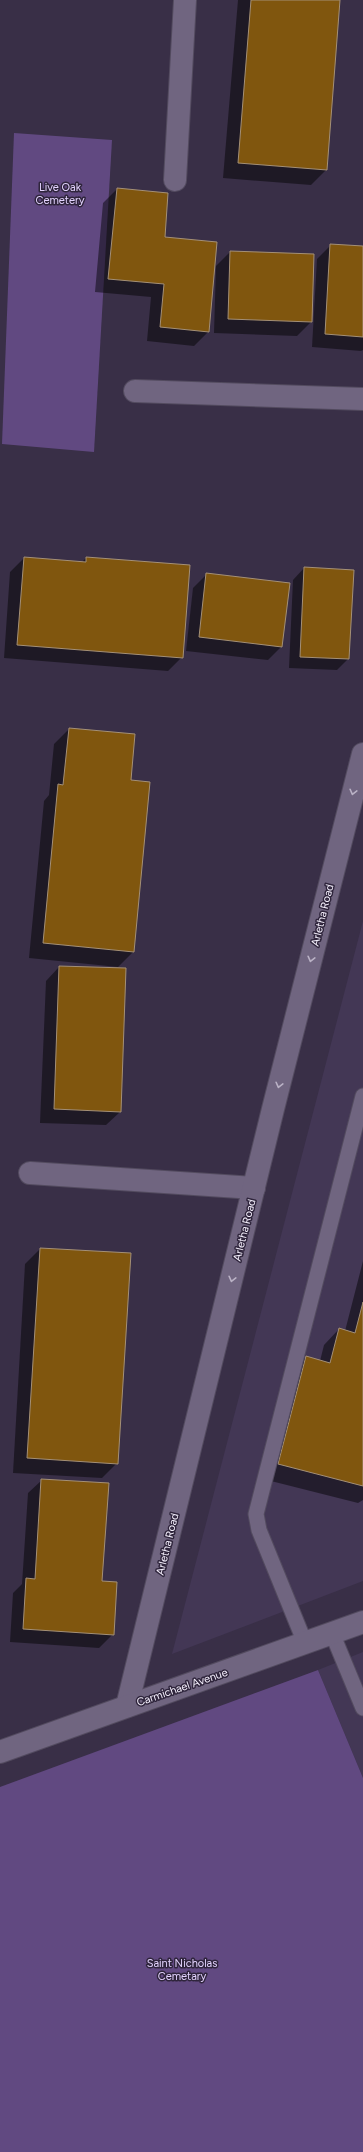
<svg xmlns="http://www.w3.org/2000/svg" width="363" height="2152" font-family="Figtree,sans-serif">
<rect width="100%" height="100%" fill="#392f47"/>
<!-- built -->
<g fill="#433755">
<polygon points="363,921 363,1581 172,1654"/>
<polygon points="363,1652 363,1778 318,1670"/>
</g>
<!-- green -->
<g fill="#614981">
<polygon points="14,133 112,140 94,452 2,444"/>
<polygon points="318,1670 363,1778 363,2152 0,2152 0,1787"/>
</g>
<!-- shadow -->
<g fill="#0007">
<polygon points="238,0 339,0 326,170 311,185 223,178"/>
<polygon points="117,189 167,194 164,238 208,332 194,346 147,341 151,297 95,292 103,203"/>
<polygon points="331,245 363,247 363,350 361,351 312,347 317,259"/>
<polygon points="230,252 311,322 297,336 214,333 216,266"/>
<polygon points="24,558 82,562 86,558 182,657 168,671 4,658 10,572"/>
<polygon points="304,568 348,659 337,670 289,668 293,580"/>
<polygon points="207,574 281,647 268,660 186,651 193,588"/>
<polygon points="69,729 130,781 133,952 118,967 29,958 44,801 49,795 54,744"/>
<polygon points="59,967 120,1112 106,1125 40,1123 46,981"/>
<polygon points="40,1249 117,1463 102,1478 13,1473 25,1264"/>
<polygon points="363,1261 363,1500 358,1503 263,1479 291,1372 306,1357 320,1361 324,1345 339,1329 345,1331"/>
<polygon points="42,1480 101,1582 113,1634 99,1648 10,1642 13,1593 22,1584 28,1493"/>
</g>
<!-- building -->
<g fill="#80560e" stroke="#a49077">
<polygon points="251,0 340,0 327,170 238,163"/>
<polygon points="117,188 168,193 165,237 217,242 209,332 160,327 164,284 108,279"/>
<polygon points="330,244 363,246 363,337 325,334"/>
<polygon points="230,251 314,254 312,322 228,319"/>
<polygon points="24,557 86,562 86,557 190,565 183,658 17,645"/>
<polygon points="304,567 354,570 349,659 300,657"/>
<polygon points="206,573 290,583 282,647 199,637"/>
<polygon points="69,728 135,734 131,780 150,782 134,952 43,943 58,784 63,785"/>
<polygon points="59,966 126,968 121,1112 54,1109"/>
<polygon points="40,1248 131,1253 118,1464 27,1458"/>
<polygon points="363,1302 363,1486 278,1464 306,1356 330,1363 339,1328 355,1333"/>
<polygon points="41,1479 109,1483 102,1581 117,1582 114,1635 23,1629 26,1578 35,1579"/>
</g>
<g fill="none" stroke-linecap="round" stroke-linejoin="round">
<defs>
<g id="service">
<polyline points="332,1633 363,1708"/>
<polyline points="305,1643 259,1530 256,1514 363,1096"/>
</g>
<g id="minor">
<polyline points="175,180 185,0"/>
<polyline points="135,391 363,399"/>
<polyline points="30,1173 254,1188"/>
<polyline points="127,1706 273,1109 363,754"/>
</g>
<polyline id="tertiary" points="0,1752 363,1622"/>
</defs>
<!-- service casing -->
<use href="#service" stroke="#534b5f" stroke-width="17"/>
<!-- minor casing -->
<use href="#minor" stroke="#534b5f" stroke-width="24"/>
<!-- tertiary casing -->
<use href="#tertiary" stroke="#534b5f" stroke-width="24"/>
<!-- service -->
<use href="#service" stroke="#706580" stroke-width="15"/>
<!-- minor -->
<use href="#minor" stroke="#706580" stroke-width="22"/>
<!-- tertiary -->
<use href="#tertiary" stroke="#706580" stroke-width="22"/>
</g>
<!-- one-way arrows -->
<defs><path id="oneway-chevron" d="M-2-3.5L2.5 0L-2 3.5" fill="none" stroke-width="1.6" stroke-linecap="round" stroke-linejoin="round"/></defs>
<g stroke="#bab2c5">
<use href="#oneway-chevron" transform="translate(353 792) rotate(104)"/>
<use href="#oneway-chevron" transform="translate(311 959) rotate(104)"/>
<use href="#oneway-chevron" transform="translate(279 1085) rotate(104)"/>
<use href="#oneway-chevron" transform="translate(232 1279) rotate(104)"/>
</g>
<g text-anchor="middle" stroke-width="3" stroke-linejoin="round" paint-order="stroke">
<!-- park labels -->
<g font-size="11" fill="#e3d3fe" stroke="#2f253c">
<text x="60" y="191">Live Oak<tspan x="60" dy="13">Cemetery</tspan></text>
<text x="182" y="1967">Saint Nicholas<tspan x="182" dy="13">Cemetary</tspan></text>
</g>
<!-- street labels -->
<g font-size="11" fill="#f6f1fe" stroke="#2f253c">
<text transform="translate(322 915) rotate(-76)" y="4">Arletha Road</text>
<text transform="translate(244 1230) rotate(-76)" y="4">Arletha Road</text>
<text transform="translate(167 1544) rotate(-76)" y="4">Arletha Road</text>
<text transform="translate(182 1687) rotate(-19)" y="4">Carmichael Avenue</text>
</g>
</g>
</svg>
